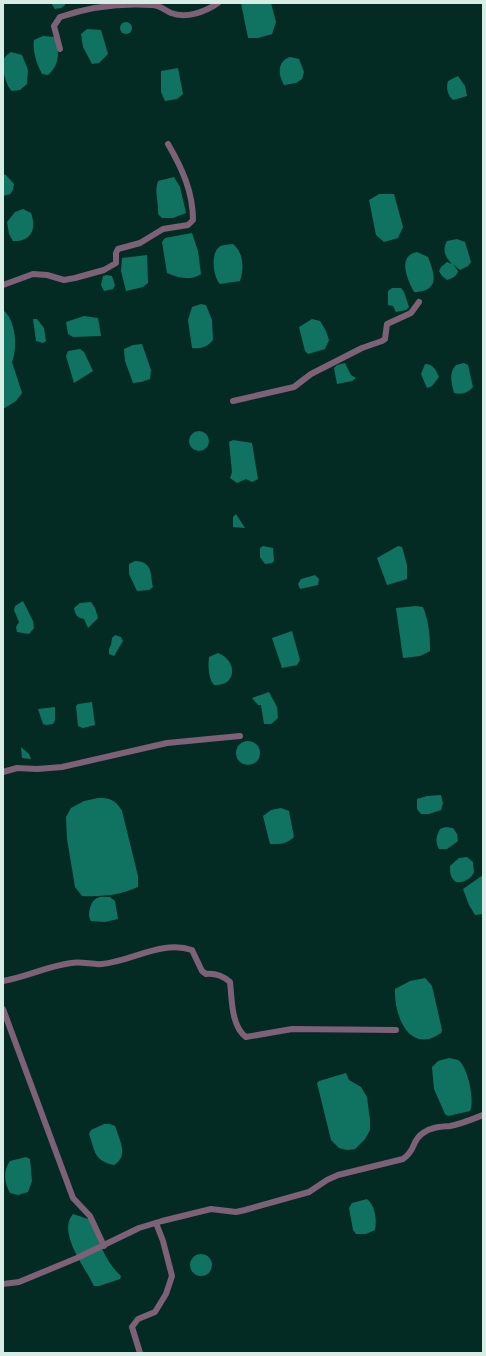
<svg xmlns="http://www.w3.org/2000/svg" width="486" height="1356" font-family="Commissioner,sans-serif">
<rect width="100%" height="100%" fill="#032b23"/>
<!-- water -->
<g fill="#107361">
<polygon points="51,3 65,3 65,5 61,8 55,9"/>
<polygon points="241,3 271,3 276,22 272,34 258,38 248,38"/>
<circle cx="126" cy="28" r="6"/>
<polygon points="87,29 101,30 108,54 99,63 92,64 83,47 81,34"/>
<path d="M43 36 54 37C60 51 60 64 48 75L42 74C37 65 32 50 34 40Z"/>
<path d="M11 52 22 55 28 70 27 84 20 90 12 91C6 86 1 67 4 59 5 56 8 54 11 52Z"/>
<path d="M290 57 299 59 304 72 302 79 296 83 284 85C278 75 277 61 290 57Z"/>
<polygon points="178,68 183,94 177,99 165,101 161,92 161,71"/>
<path d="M458 76 465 86 467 96 453 100C447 95 446 87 448 81Z"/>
<polygon points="3,174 6,175 14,184 13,190 10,194 3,196"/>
<path d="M174 177 180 187 186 213 173 218H162L158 214C159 202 154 192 158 181Z"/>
<polygon points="379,194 394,194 403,227 398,238 384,242 376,235 369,200"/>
<path d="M23 209 31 213C37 229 31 242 13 241L9 234 7 222 15 212Z"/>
<path d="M192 233 198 251 201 274C190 281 179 278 167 273L162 242 165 238Z"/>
<path d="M457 239 465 242 471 262 468 266 460 270 453 264 458 271C456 277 453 278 447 280L442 276 439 271 441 267 447 262 452 264C445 257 442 250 447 241Z"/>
<path d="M233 244C244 253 244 269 240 281L220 284C213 277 211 255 218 248 222 244 227 245 233 244Z"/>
<path d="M417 252 428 257C435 275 440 291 414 292 407 279 397 256 417 252Z"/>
<polygon points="147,255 148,283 143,287 126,291 121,271 122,258"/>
<polygon points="107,275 112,276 115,285 113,289 104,291 101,285 103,276"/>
<polygon points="392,288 401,288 404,292 409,307 406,310 396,312 393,306 388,305 388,291"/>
<path d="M201 304 206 305 212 320 213 340C207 347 201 349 192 348L188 320 192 307Z"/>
<path d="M3 310C16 320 18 348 12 362L22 393 16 401 3 409Z"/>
<polygon points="84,316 98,318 101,336 73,337 68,334 66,322"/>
<polygon points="33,319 37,319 44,328 46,341 43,343 36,341"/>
<polygon points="312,319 320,321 326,331 329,340 325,349 308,354 305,351 299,327"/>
<polygon points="142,344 151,370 150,379 141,382 133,383 125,361 124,349 133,345"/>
<polygon points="80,349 84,352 93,371 74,383 66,356 68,351"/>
<polygon points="345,363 351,375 356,378 352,381 337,384 334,368 337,365"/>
<path d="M464 363 468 365 473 387C468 393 462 395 454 393 452 384 448 373 456 365Z"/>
<path d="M425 364C434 364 436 371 439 377L432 386 427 388 421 374Z"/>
<circle cx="199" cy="441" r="10"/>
<polygon points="233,440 252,443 258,479 252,482 246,479 237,483 230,478 232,472 229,442"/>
<polygon points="236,514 245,528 233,527 233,517"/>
<polygon points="263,546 273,548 274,561 272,563 265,564 260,557 260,548"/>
<polygon points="398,546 402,547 407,565 407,579 387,585 377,558"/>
<path d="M135 561C153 562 150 573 153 587L149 590 137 591 129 574V564Z"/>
<polygon points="315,575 319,579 318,585 300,589 298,584 301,579"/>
<polygon points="23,601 33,621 34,628 29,634 17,632 16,627 19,622 14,610 15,606"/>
<path d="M91 602 95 608 98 618 88 628 84 619C77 618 75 614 74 608L80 603Z"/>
<path d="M416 606 423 607C429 622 430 636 430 651L420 656 403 658 396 608Z"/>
<polygon points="292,631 300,660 297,665 282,668 272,638"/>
<polygon points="115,635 121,637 123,641 114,656 109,654 109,649 111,645 112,638"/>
<path d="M218 653C237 660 238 686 214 685 208 678 208 666 209 657Z"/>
<polygon points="269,692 277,707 278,718 271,724 264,724 261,705 258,705 252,698"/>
<polygon points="92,702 95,725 83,728 78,726 76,706 78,704"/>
<polygon points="55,707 55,720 53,724 46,725 43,724 38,709"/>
<circle cx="248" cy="753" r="12"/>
<polygon points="21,747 29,754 31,759 22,758"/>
<polygon points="441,795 443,803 441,810 429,814 421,814 417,809 417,799 427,796"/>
<path d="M98 798C111 798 115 800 122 811L138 876V887C120 895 101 897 82 896L75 887 67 839 66 817 71 808 84 801Z"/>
<path d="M281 808 289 811 294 837C287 844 280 844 270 844L263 816 271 810Z"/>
<path d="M446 827 453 828 457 834 458 841 447 849H439C435 841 436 837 440 829Z"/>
<path d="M467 857 473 862C473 865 474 870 474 872 472 879 457 887 453 879 450 876 450 870 450 866L459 858Z"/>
<polygon points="483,875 483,914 475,915 469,905 463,889"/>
<path d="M110 897 115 901 118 919 105 922 91 921C87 916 90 901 97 898 101 896 106 897 110 897Z"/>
<path d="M425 978 432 986 442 1030 441 1033C437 1035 433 1038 429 1039 403 1044 394 1008 395 989L410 981Z"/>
<path d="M449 1058C452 1059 456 1059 458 1060 468 1066 475 1102 470 1111L448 1116 445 1114 434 1089 432 1067 438 1061Z"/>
<polygon points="346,1073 349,1080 361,1087 367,1097 370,1120 370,1130 365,1139 355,1149 347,1150 339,1148 331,1140 317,1083 319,1081"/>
<path d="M104 1124H110L115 1126C120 1141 129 1156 114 1165 94 1161 95 1151 89 1134L91 1130Z"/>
<path d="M26 1157 30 1159 32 1181 28 1192 18 1195 10 1193C4 1182 3 1171 10 1161Z"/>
<path d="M367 1199C375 1205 377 1220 375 1230L366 1234H356L353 1230 349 1208 352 1203Z"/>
<path d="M73 1214 91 1220C99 1240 104 1261 121 1276L120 1279 99 1286H94C85 1267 57 1233 73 1214Z"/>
<circle cx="201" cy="1265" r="11"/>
</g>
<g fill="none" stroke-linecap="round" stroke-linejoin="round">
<!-- street -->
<g stroke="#7e6077" stroke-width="6">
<path d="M60 49 54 26 60 17C89 7 121 3 152 5 160 5 164 10 171 13 186 19 205 12 218 3"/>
<path d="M3 285 33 274 47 275 64 280 75 278 104 270 116 263V253L118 249 140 243 163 229 188 225 193 220C193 192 182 168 168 144"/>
<polyline points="233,401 294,387 311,374 362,348 382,341 385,339 387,324 411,313 419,302"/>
<polyline points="3,772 17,768 37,769 62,767 167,743 240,736"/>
<path d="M3 981C26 977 48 966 71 963 82 961 92 965 102 964 132 961 162 940 192 950L202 971 206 974C215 973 223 976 230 982 232 999 231 1026 246 1037L292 1029 396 1030"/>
<polyline points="3,1009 73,1198 90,1216 104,1246"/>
<path d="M3 1284 19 1282 77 1258 139 1228 162 1221 211 1209 236 1212 245 1210 309 1192 327 1180 338 1175 403 1159C417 1149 411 1141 423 1133 431 1127 440 1127 450 1126 461 1124 473 1119 483 1115"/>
<polyline points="140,1353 132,1327 138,1319 155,1312 166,1294 172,1276 163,1241 156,1223"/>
</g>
</g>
<!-- border -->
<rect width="486" height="1356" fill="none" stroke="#d8ece6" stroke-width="8"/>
</svg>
